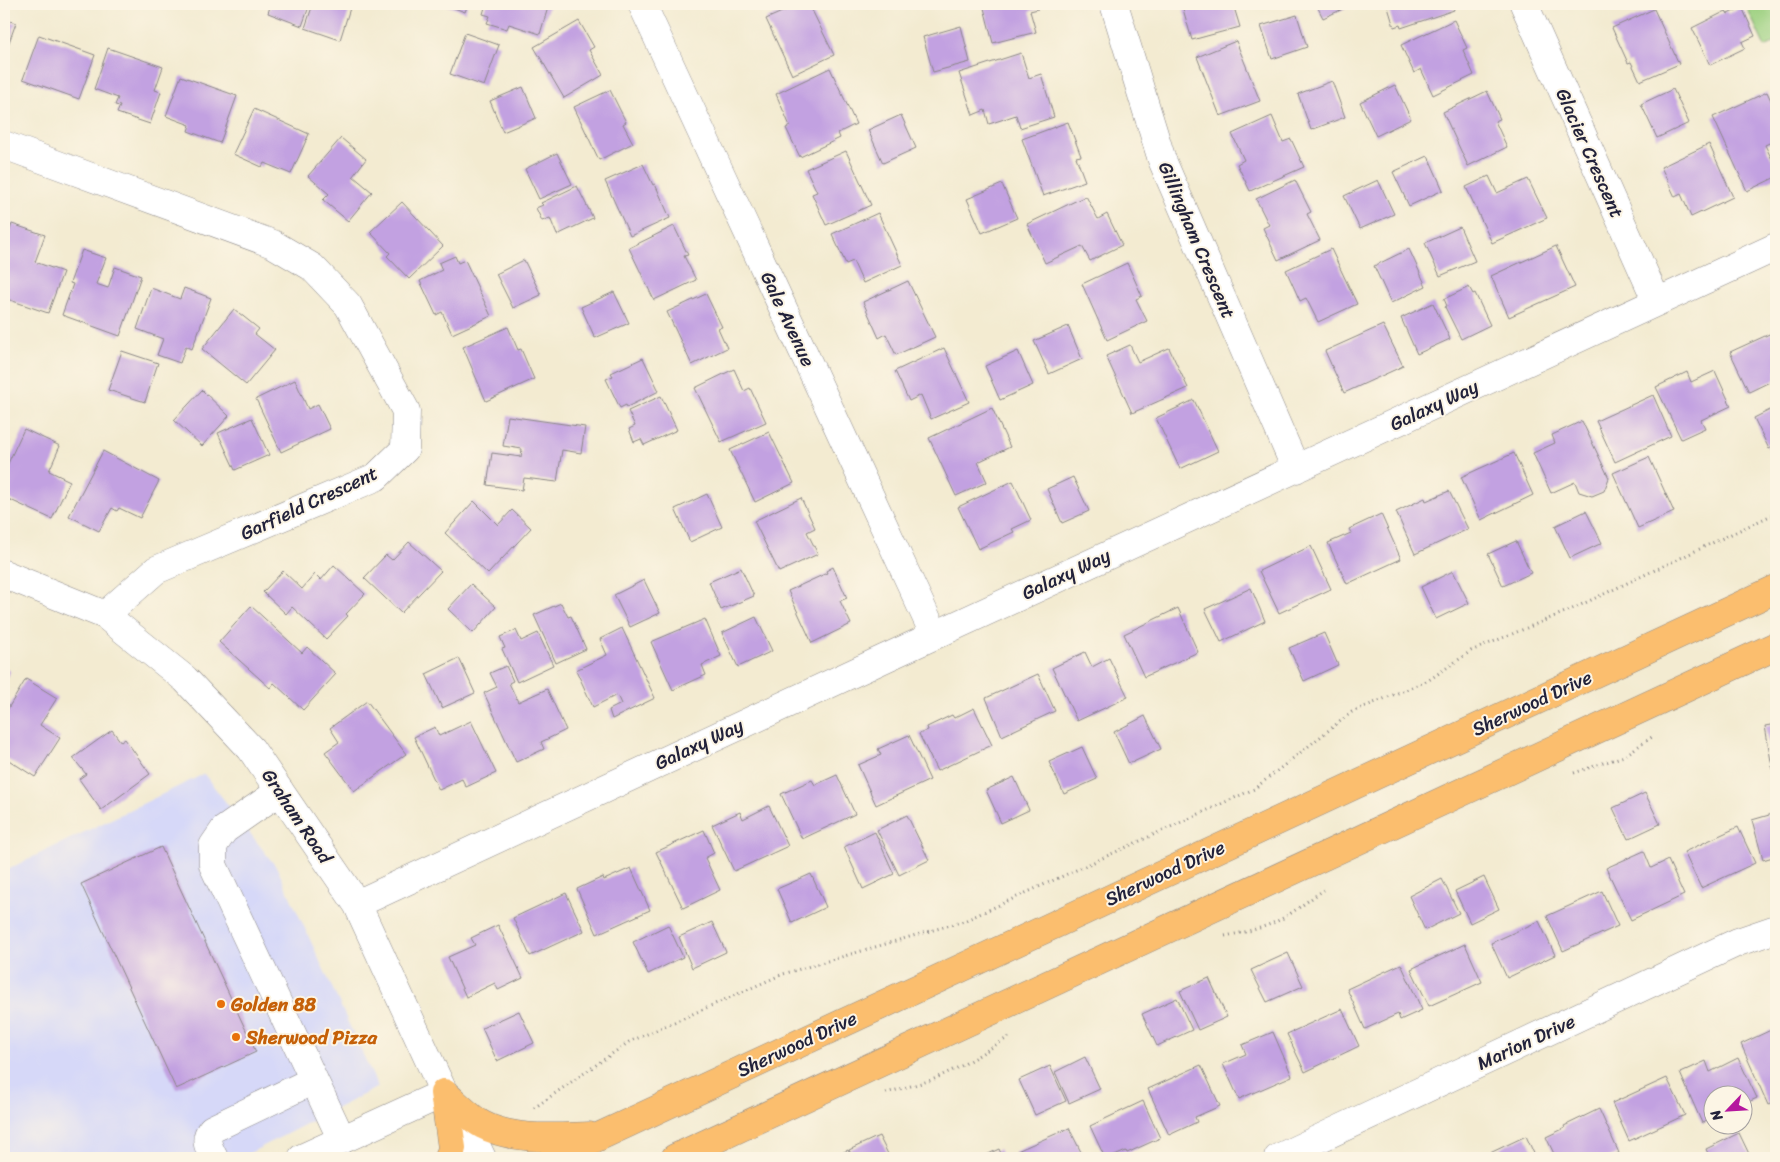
<svg xmlns="http://www.w3.org/2000/svg" width="1780" height="1162" font-family="Sriracha,sans-serif">
<rect width="100%" height="100%" fill="#fcf5e5"/>
<filter id="ink" filterUnits="userSpaceOnUse"><feTurbulence type="fractalNoise" baseFrequency=".02" numOctaves="2"/><feDisplacementMap in="SourceGraphic" scale="10" xChannelSelector="R" yChannelSelector="G"/><feConvolveMatrix kernelMatrix="1 2 1 2 8 2 1 2 1" color-interpolation-filters="sRGB"/></filter>
<filter id="wash" filterUnits="userSpaceOnUse"><feTurbulence type="fractalNoise" baseFrequency=".0096" numOctaves="4" result="noise"/><feDisplacementMap in="SourceGraphic" scale="20" xChannelSelector="R" yChannelSelector="G"/><feGaussianBlur stdDeviation="1.12" result="paint"/><feColorMatrix in="noise" values="0 0 0 0 0 0 0 0 0 0 0 0 0 0 0 0 0 1.4 0 .05"/><feComposite in="paint" operator="in"/></filter>
<g filter="url(#wash)">
<rect width="100%" height="100%" fill="#f3ebd1"/>
<path fill="#d6d8f8" d="M204,774L277,868L378,1087L240,1158H4V871Z"/>
<path fill="#9ed182" stroke="#607a5e" d="M1745,4H1776V42L1765,47Z"/>
<g id="blocks">
<path fill="#c2a1e1" d="M271,4H310L302,26L268,13Z
M313,4H338L350,8L340,40L305,28Z
M443,4H468L465,12Z
M486,4H549L540,34L509,24L507,29L487,23L490,16L483,14Z
M800,4H809L834,55L792,75L766,19Z
M983,4H1036L1038,9L1030,11L1036,32L993,43Z
M1188,4H1233L1240,27L1192,40L1183,9L1189,7Z
M1316,4H1354L1323,18Z
M1387,4H1452L1454,10L1401,28L1400,25L1394,27Z
M1616,4H1633L1619,10Z
M1742,7L1755,36L1742,42L1745,48L1710,65L1692,28L1726,11L1728,14Z
M1654,9L1679,64L1640,81L1631,62L1628,63L1612,28Z
M1297,15L1307,47L1272,59L1261,26Z
M4,19L16,23L4,56Z
M1454,20L1467,48L1463,50L1474,75L1433,95L1421,69L1414,73L1401,45Z
M579,21L594,47L589,50L603,75L564,98L534,47Z
M961,26L970,62L933,72L923,37Z
M465,33L499,45L484,86L450,74Z
M39,35L95,55L79,99L23,79Z
M1236,41L1260,101L1220,116L1197,57Z
M108,48L163,67L155,90L161,92L150,124L117,113L120,106L115,105L118,98L94,89Z
M1021,53L1029,78L1041,74L1054,117L1020,128L1016,115L989,124L985,110L973,115L959,73Z
M830,68L856,124L838,133L840,138L800,157L786,128L790,126L776,94Z
M181,76L237,96L220,143L188,131L190,125L166,116Z
M1332,81L1345,117L1311,130L1298,94Z
M1395,85L1411,119L1376,136L1360,102Z
M523,87L536,118L503,132L490,101Z
M1673,89L1689,123L1657,138L1641,104Z
M610,90L626,122L623,124L633,143L599,160L574,107Z
M1487,91L1500,119L1495,121L1507,147L1468,166L1443,112Z
M1767,92L1776,111V140L1765,145L1776,168V177L1747,191L1713,117Z
M254,109L309,134L291,174L264,163L262,167L233,154Z
M901,115L916,148L883,163L868,130Z
M1272,116L1283,142L1291,139L1304,167L1250,191L1237,164L1244,160L1232,134Z
M1068,122L1081,156L1076,157L1085,181L1043,196L1022,139Z
M341,138L366,159L353,176L372,192L348,221L323,200L329,194L308,176Z
M1709,144L1733,197L1691,217L1681,194L1675,197L1661,167Z
M846,151L871,205L826,225L812,194L817,192L806,169Z
M557,153L572,184L539,199L525,169Z
M1428,156L1443,190L1409,206L1393,172Z
M643,164L653,185L655,184L670,218L630,236L605,181Z
M1489,176L1497,193L1528,179L1547,218L1492,243L1466,187Z
M1295,180L1311,212L1307,214L1320,240L1278,260L1263,228L1269,225L1256,199Z
M1378,180L1394,214L1360,229L1344,196Z
M1002,184L1017,218L982,233L967,199Z
M577,186L593,218L557,235L550,218L542,221L536,208L543,205L541,203Z
M1086,196L1098,219L1107,214L1122,245L1090,261L1082,246L1045,263L1027,224Z
M402,202L443,246L409,279L387,256L390,253L370,232Z
M878,213L902,265L863,283L853,261L846,264L832,234Z
M12,224L45,235L35,262L63,272L48,313L4,298V247Z
M674,226L688,255L684,256L696,280L654,300L629,248Z
M1460,227L1475,261L1440,276L1425,243Z
M1556,246L1575,287L1509,317L1491,276Z
M1331,249L1357,304L1318,322L1306,298L1300,301L1286,270Z
M1409,249L1426,286L1391,303L1374,266Z
M82,250L106,258L96,284L108,288L115,267L141,276L120,336L62,315L73,284L70,283Z
M455,256L458,263L465,260L491,316L452,334L442,312L436,315L420,281L442,270L439,263Z
M524,260L541,295L513,308L496,274Z
M1127,263L1142,296L1136,299L1147,321L1107,340L1082,284Z
M908,281L935,337L896,355L886,334L879,338L863,302Z
M1469,287L1473,294L1475,293L1490,325L1461,339L1445,307L1447,306L1444,299Z
M151,288L180,299L184,288L211,298L192,349L186,346L180,363L157,355L163,339L137,329Z
M614,292L629,323L595,338L581,307Z
M706,294L722,327L718,328L727,348L692,365L667,312Z
M1433,303L1450,339L1417,354L1401,318Z
M234,309L259,329L255,334L275,350L246,385L202,349Z
M1383,325L1403,366L1344,393L1325,351Z
M1068,326L1082,359L1049,374L1034,341Z
M508,327L518,350L521,349L534,379L486,401L463,347Z
M1776,331V379L1749,392L1730,352Z
M1130,345L1138,362L1169,348L1188,388L1132,413L1106,356Z
M944,348L969,402L931,419L921,395L909,401L895,371Z
M122,351L158,363L145,402L108,390Z
M1018,351L1033,385L1000,400L985,366Z
M643,358L659,391L627,407L626,405L620,408L606,379L613,376L611,373Z
M734,369L744,391L750,388L766,422L721,442L695,388Z
M1715,371L1731,406L1701,420L1705,428L1681,439L1656,387L1687,372L1691,382Z
M295,380L308,409L318,404L330,429L281,452L256,399Z
M202,390L229,416L202,446L174,420Z
M1653,395L1671,436L1615,462L1596,421Z
M661,396L677,430L644,445L641,439L634,442L629,429L635,426L628,411Z
M1194,400L1218,451L1180,469L1156,418Z
M1776,407V445L1769,449L1754,418Z
M992,408L1010,447L978,462L987,482L956,496L929,438Z
M508,416L585,427L581,453L562,450L557,482L524,478L522,490L487,485L492,453L521,457L522,449L503,446Z
M252,418L269,455L235,470L218,433Z
M1582,421L1609,478L1604,491L1592,496L1579,492L1575,482L1551,493L1533,453L1555,443L1552,435Z
M24,429L60,446L49,471L70,481L52,519L4,497V472Z
M769,432L794,483L755,502L730,450Z
M103,451L159,481L140,518L119,508L117,511L112,508L99,531L69,516Z
M1514,453L1533,495L1481,520L1461,477Z
M1649,457L1674,512L1638,528L1613,473Z
M1073,477L1089,511L1062,523L1047,489Z
M1013,481L1031,520L1012,529L1014,532L978,549L958,507Z
M1449,491L1468,529L1415,554L1396,512L1425,498L1426,501Z
M707,494L722,527L690,542L675,509Z
M801,498L815,528L807,532L818,554L779,572L754,521Z
M474,501L498,525L512,510L531,528L488,574L445,533Z
M1586,511L1602,543L1570,558L1555,526Z
M1381,514L1401,559L1347,584L1328,543L1351,533L1349,529Z
M1516,541L1531,573L1503,586L1488,554Z
M409,542L441,571L401,613L364,578L386,555L392,560Z
M1311,546L1331,589L1279,613L1259,571Z
M334,565L365,594L346,614L348,616L326,639L292,607L286,614L263,592L283,571L302,589L315,574L321,580Z
M833,567L847,598L840,601L851,624L812,643L788,591L827,573L826,571Z
M741,568L754,596L721,610L709,582Z
M1453,571L1469,603L1436,619L1421,587Z
M644,580L660,613L630,627L614,595Z
M471,584L496,607L473,633L448,609Z
M1251,588L1265,621L1221,642L1205,609Z
M561,603L568,617L571,616L586,649L556,663L534,615Z
M251,606L302,653L307,647L336,674L303,710L274,683L270,688L219,642Z
M1178,608L1198,652L1144,677L1124,634Z
M756,617L772,651L738,667L722,633Z
M705,619L721,656L702,665L706,675L673,690L651,642Z
M622,628L655,698L612,719L609,710L621,704L617,695L593,707L576,670L607,655L600,639Z
M516,630L521,641L538,633L553,665L517,682L502,649L505,648L500,637Z
M1324,633L1338,665L1304,681L1289,648Z
M1085,652L1092,667L1109,658L1128,697L1077,721L1052,668Z
M459,658L475,693L442,708L426,674Z
M506,666L513,681L509,683L518,702L547,689L566,730L541,742L544,749L516,762L484,693L497,687L490,673Z
M4,668L10,671L4,683Z
M1038,674L1055,711L1002,736L986,698Z
M26,679L57,698L40,725L60,738L35,777L4,757V715Z
M367,701L406,754L354,791L325,752L339,742L330,728Z
M974,708L992,745L937,771L919,734L928,730L927,727L952,715L954,718Z
M1145,716L1161,749L1129,764L1114,732Z
M471,721L496,773L466,787L462,779L439,790L414,737L435,727L439,736Z
M1776,724V773H1773L1765,726Z
M112,730L121,742L125,739L150,774L101,810L79,779L86,774L73,758Z
M909,735L930,780L876,805L858,765L881,755L878,749Z
M1082,747L1097,779L1064,794L1049,762Z
M837,775L855,814L802,839L781,794L812,780L815,785Z
M1014,777L1029,810L1001,823L986,790Z
M1645,793L1660,824L1628,839L1613,808Z
M769,806L788,846L734,871L712,825L740,812L743,819Z
M1776,813V856L1763,860L1752,820Z
M907,815L929,860L899,875L877,830Z
M1738,827L1755,863L1701,888L1684,852Z
M704,830L714,853L705,858L720,890L683,908L656,852Z
M875,832L894,874L863,889L844,847Z
M161,847L256,1052L176,1089L81,884Z
M1644,851L1651,868L1668,860L1684,895L1631,920L1606,868Z
M631,868L650,910L597,934L577,889L603,877L604,880Z
M811,874L826,907L792,923L777,889Z
M1484,877L1499,909L1470,923L1455,891Z
M1442,879L1459,913L1425,930L1409,896Z
M1602,891L1618,926L1563,951L1547,916Z
M566,893L584,931L530,956L513,918Z
M1539,921L1555,955L1507,978L1491,943Z
M712,922L726,952L692,968L679,937Z
M498,925L523,978L498,990L495,983L466,997L448,957L475,945L471,938Z
M668,925L683,957L648,974L633,942Z
M1465,944L1482,982L1429,1006L1411,969Z
M1288,953L1303,986L1267,1002L1251,970Z
M1401,964L1422,1010L1400,1020L1398,1014L1365,1029L1347,989Z
M1209,978L1227,1017L1198,1030L1180,991Z
M1177,998L1192,1030L1157,1046L1142,1014Z
M1342,1009L1359,1046L1305,1072L1287,1034Z
M519,1011L534,1043L497,1061L482,1028Z
M1771,1030L1773,1035L1776,1033V1101L1768,1105L1741,1044Z
M1273,1032L1292,1076L1239,1099L1223,1064L1246,1054L1242,1045Z
M1085,1057L1100,1089L1069,1103L1055,1072Z
M1738,1058L1757,1098L1742,1105V1094H1712V1119L1702,1123L1680,1073L1706,1061L1710,1072Z
M1201,1065L1220,1106L1195,1117L1197,1122L1169,1135L1148,1089Z
M1050,1066L1066,1101L1035,1115L1019,1080Z
M1667,1078L1685,1115L1629,1141L1612,1103Z
M1143,1101L1160,1138L1127,1153L1126,1151L1110,1158H1105L1090,1126Z
M1599,1109L1619,1153L1607,1158H1556L1546,1137L1565,1128L1564,1126Z
M1069,1128L1084,1158H1018L1015,1152Z
M1739,1133L1751,1158H1710L1706,1149Z
M879,1136L890,1158H853L849,1150Z
M1526,1136L1536,1158H1485L1491,1155L1490,1153Z
M999,1149L1003,1158H980Z
M848,1150L852,1158H831Z"/>
</g>
</g>
<g filter="url(#ink)">
<use href="#blocks" fill-opacity="0" stroke="#8a8686" stroke-width="1"/>
<g fill="none" stroke-linecap="round" stroke-linejoin="round">
<defs>
<path id="minor" d="M642,4L934,634
M1114,4L1162,160L1296,469
M1524,4L1657,302
M4,145L273,244L312,267L348,305L406,411L405,449L376,477L156,570L105,615
M4,574L105,615L185,679L251,749L357,904L444,1093L472,1137L482,1158
M280,791L224,830L213,846V865L342,1140
M357,904C829,683 1303,465 1776,247
M214,1158C209,1148 203,1139 212,1129L314,1080
M302,1158L444,1093
M1278,1158L1738,942L1776,929"/>
<path id="major" d="M444,1093C455,1102 471,1119 483,1125C514,1141 556,1137 589,1136
M444,1093L452,1148L449,1158
M553,1158L1776,589
M675,1158L1776,646"/>
</defs>
<use href="#minor" stroke="#8a8686" stroke-width="29"/>
<use href="#major" stroke="#8a8686" stroke-width="29"/>
<path stroke="#8a8686" stroke-width="3" stroke-dasharray="1 4" stroke-linecap="butt" d="M1574,773L1624,756L1652,737
M1225,936C1246,932 1266,928 1285,917C1298,909 1311,898 1324,890
M886,1093L932,1080L961,1066L1009,1037
M534,1108L629,1042L783,974L964,921L1254,789L1352,712L1429,680L1471,651L1570,610L1776,513"/>
<use href="#minor" stroke="#fff" stroke-width="28"/>
<use href="#major" stroke="#fbbe6e" stroke-width="28"/>
</g>
</g>
<g fill="#e8710a" stroke="#fcf5e5" stroke-width="2">
<circle cx="221" cy="1004" r="5"/>
<circle cx="236" cy="1037" r="5"/>
</g>
<g text-anchor="middle" dominant-baseline="central" stroke-width="4" stroke-linejoin="round" paint-order="stroke">
<g font-size="19" fill="#22223b" stroke="#fcf5e5">
<text transform="translate(1590 153) rotate(66)">Glacier Crescent</text>
<text transform="translate(1197 240) rotate(67)">Gillingham Crescent</text>
<text transform="translate(788 319) rotate(65)">Gale Avenue</text>
<text transform="translate(1434 405) rotate(-25)">Galaxy Way</text>
<text transform="translate(309 503) rotate(-25)">Garfield Crescent</text>
<text transform="translate(1066 574) rotate(-25)">Galaxy Way</text>
<text transform="translate(1532 703) rotate(-25)">Sherwood Drive</text>
<text transform="translate(699 744) rotate(-25)">Galaxy Way</text>
<text transform="translate(297 816) rotate(56)">Graham Road</text>
<text transform="translate(1165 873) rotate(-25)">Sherwood Drive</text>
<text transform="translate(1526 1042) rotate(-25)">Marion Drive</text>
<text transform="translate(797 1044) rotate(-25)">Sherwood Drive</text>
</g>
<g font-size="19" font-weight="bold" fill="#c56008" stroke="#fcf5e5" text-anchor="start">
<text x="231" y="1004">Golden 88</text>
<text x="246" y="1037">Sherwood Pizza</text>
</g>
</g>
<rect width="1780" height="1162" fill="none" stroke="#fcf5e5" stroke-width="20"/>
<g transform="translate(1728 1110) rotate(245)"><circle r="24" fill="#fcf5e5" stroke="#a5a1a1"/>
<path d="M0-4L9 19L0 12L-9 19Z" fill="#b5179e"/>
<text y="-8" font-size="14" font-weight="bold" text-anchor="middle" fill="#22223b">N</text>
</g>
</svg>
